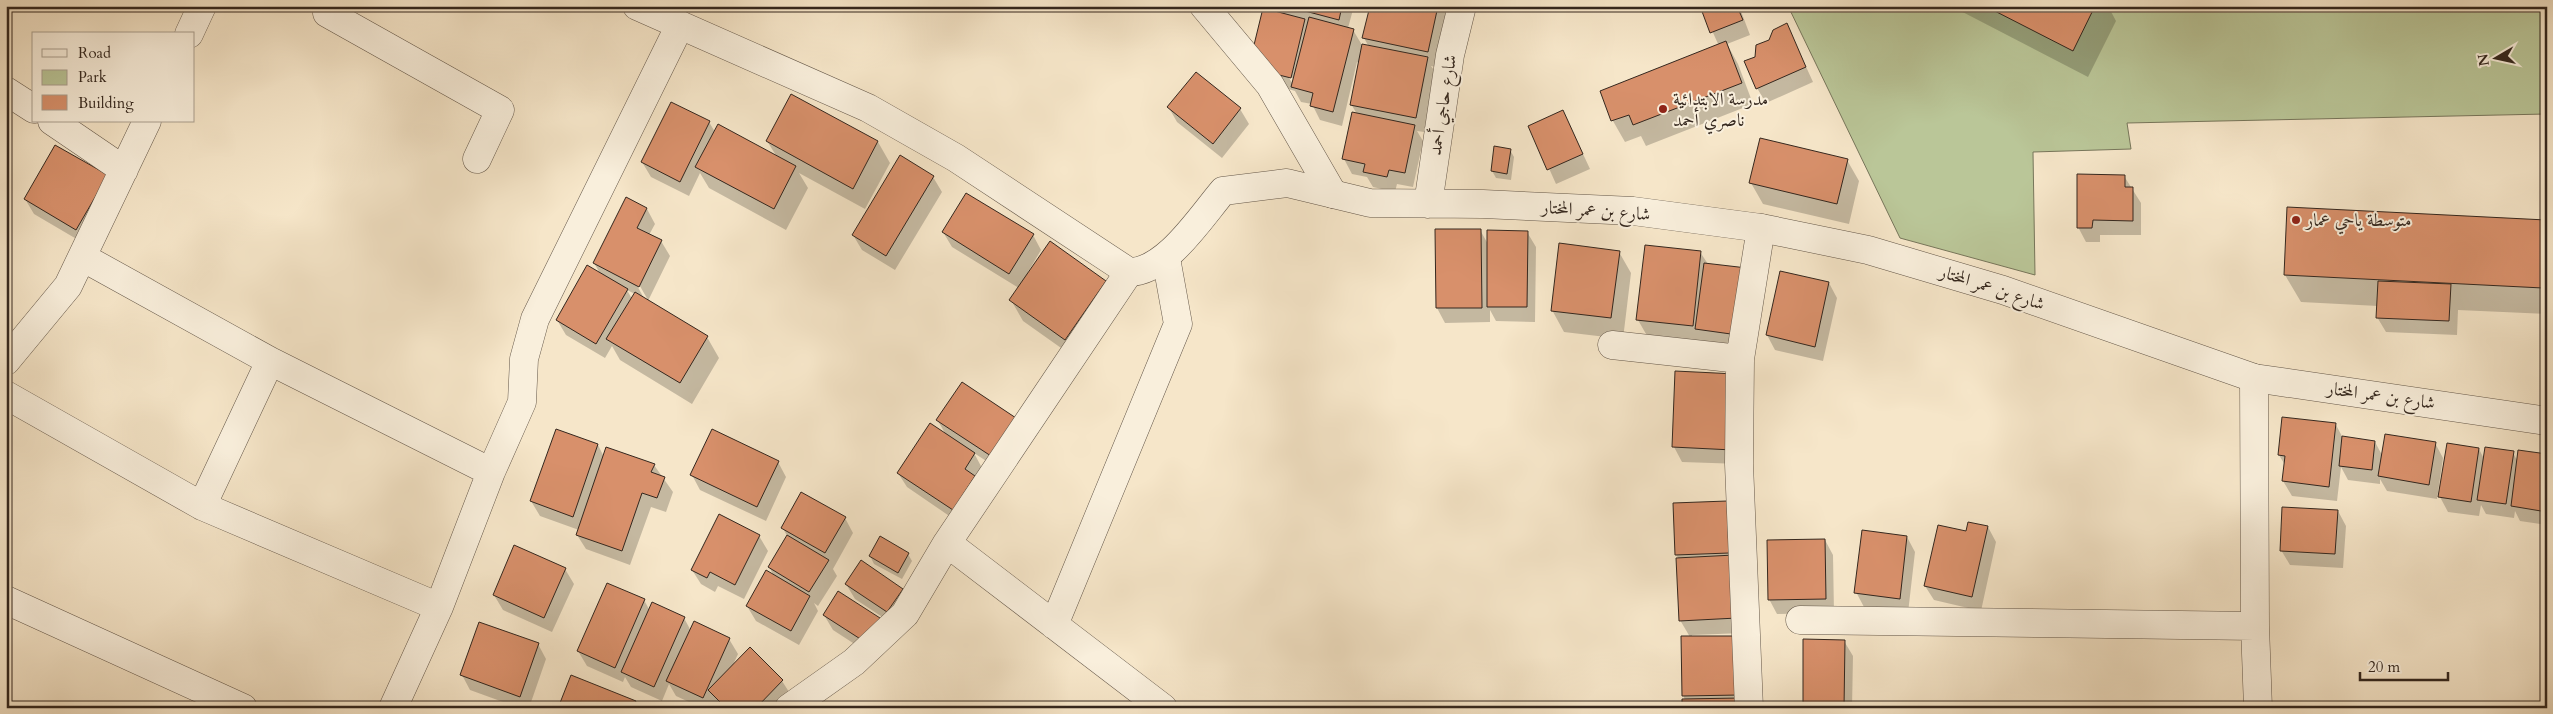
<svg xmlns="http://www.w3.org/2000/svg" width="2553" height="714" font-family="Cardo,Amiri,serif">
<rect width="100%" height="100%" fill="#f6e6c9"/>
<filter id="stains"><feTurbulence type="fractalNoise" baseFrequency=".004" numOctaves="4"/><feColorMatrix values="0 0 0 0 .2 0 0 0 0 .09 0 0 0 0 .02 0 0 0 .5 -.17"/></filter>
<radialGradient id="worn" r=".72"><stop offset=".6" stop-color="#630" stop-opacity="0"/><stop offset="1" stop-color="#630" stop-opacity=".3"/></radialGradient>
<path fill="#bac698" stroke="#77765b" d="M1788,6H2547V114L2127,123L2131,149L2033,152L2035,275L1900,238Z"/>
<path fill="#0003" fill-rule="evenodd" d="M1267,6H1354L1348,28L1353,30L1362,45L1369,47L1364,38L1371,6H1445L1444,10L1447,16L1436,67L1431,66L1436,73L1424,132L1417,131L1423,141L1413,187L1397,184L1395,192L1373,187L1367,177L1352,174L1344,159L1357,114L1351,104L1359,63L1357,62L1342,126L1320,120L1312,104L1301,102L1295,91L1285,88L1264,60L1270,11ZM1289,72L1294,81V86L1286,73Z
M1701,6H1739L1750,35L1727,44L1738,64L1753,104L1646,146L1641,136L1625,142L1613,121L1601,91L1719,46Z
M1951,6H2108L2116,21L2088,77Z
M1787,25L1813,82L1766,103L1757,88V58Z
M1196,74L1240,109L1249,124L1222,158L1177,122L1169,108Z
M1563,111L1590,169L1556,184L1530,126Z
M709,122L715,132L777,157L767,141L878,142L890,163L865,209L799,173L808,188L786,230L709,188L700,173L689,196L651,177L642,162Z
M1510,150L1514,157L1511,180L1496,178L1492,171Z
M1847,160L1859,181L1849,224L1763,204L1751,183Z
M107,176L85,244L34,214L25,199Z
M2124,176L2141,203V235H2100V242H2086L2078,227Z
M933,177L942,192L895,270L862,250L853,235Z
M2289,208L2546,221L2547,314L2458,310L2457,335L2386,332L2377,317L2378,306L2301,302L2285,275Z
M647,209L655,224L649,235L661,241L670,256L648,301L707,337L719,358L692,404L620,360L612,346L605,358L566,335L557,320L601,275L594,263ZM637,281L648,300H645L635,282ZM627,290L635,294L632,299Z
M1480,230L1488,244L1527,232L1536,247L1535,322L1496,321L1490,310V322L1445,323L1437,308Z
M943,232L1033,235L1041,250L1028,272L1029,273L1051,243L1105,282L1118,304L1078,360L1023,321L1011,300L1019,288L952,247Z
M1619,252L1631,273L1623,339L1564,332L1552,310Z
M1700,252L1708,264L1746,349L1650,341L1638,320Z
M1829,283L1837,298L1823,361L1775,350L1767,335Z
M1676,373L1741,464L1682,462L1674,447Z
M962,383L1000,470L974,453L982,468L961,524L907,487L898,473L946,435L938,421Z
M2336,425L2343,438L2375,442L2382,455L2435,443L2443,458L2437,499L2387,491L2380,479V484L2348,480L2341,467L2337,501L2292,496L2283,481L2285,465L2279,455Z
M556,431L598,445L604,457L654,465L673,492L666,512L651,507L630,565L586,549L577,535L579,530L540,516L531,501Z
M2479,449L2484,459L2513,453L2518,462L2547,456V525L2520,521L2515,511L2514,518L2486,514L2481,505L2479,516L2448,512L2440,497Z
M778,462L786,477L766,521L700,490L692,475Z
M1727,502L1744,633L1692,635V637L1746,708L1685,700L1683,695L1690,637L1680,620L1679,559L1676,555Z
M2338,511L2346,526L2343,568L2290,565L2281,550Z
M845,518L853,533L833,569L837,576L818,606L814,603L818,611L799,645L756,621L747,606L774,576L769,567L787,536L783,528Z
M1988,527L1996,542L1981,611L1934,600L1925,586Z
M759,536L768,551L744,599L718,586L715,592L701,584L692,570Z
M1907,537L1915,552L1908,613L1864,607L1856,592Z
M1825,540L1833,555L1834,613L1777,614L1769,599Z
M908,554L912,561L902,579L874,564L870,556Z
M565,569L574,584L552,632L503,610L494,595Z
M846,584L902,590L911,604L896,626L855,599Z
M839,593L879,619L888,634L873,656L833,630L824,615Z
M644,600L650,611L684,618L691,631L695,623L729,639L738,654L732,667L782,681L791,695L778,708H721L716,702L714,708H702L676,696L669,684L662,701L631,687L625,677L623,682L587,666L578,651Z
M1844,641L1853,656L1852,708H1804Z
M538,644L546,659L529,708H520L470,690L462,675Z
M635,702L638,708H559Z"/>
<path fill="#d8906b" stroke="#34271e" d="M1286,6H1342L1339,20Z
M1370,6H1438L1428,52L1362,38Z
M1700,6H1737L1743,20L1710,33Z
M1985,6H2095L2073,51Z
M1263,8L1305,19L1291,78L1275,74L1254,45Z
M1309,17L1354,29L1333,112L1310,106L1313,93L1291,87Z
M1787,23L1806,67L1756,89L1744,61L1755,57L1756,45L1769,40L1773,30Z
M1726,41L1742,83L1633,125L1629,115L1611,121L1600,91Z
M1362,44L1428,57L1416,118L1350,105Z
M1196,72L1241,108L1213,144L1167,107Z
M791,94L878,141L853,189L766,141Z
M671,102L710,121L680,182L641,162Z
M1563,110L1583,154L1547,170L1528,126Z
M1352,112L1415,125L1405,173L1389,170L1387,177L1363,172L1365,164L1342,159Z
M718,124L796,166L774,209L695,167Z
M1760,138L1848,159L1837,204L1749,183Z
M55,145L108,175L76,230L24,199Z
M1494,146L1511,149L1507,174L1491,171Z
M900,155L934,176L886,256L852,235Z
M2077,174L2125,175V187H2133V221L2093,220L2092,228H2077Z
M966,193L1034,234L1009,274L942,232Z
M626,197L647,208L637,228L662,240L639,287L593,263Z
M2287,207L2546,220L2543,288L2284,275Z
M1435,229H1481L1482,308H1436Z
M1487,230L1528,231L1527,307H1487Z
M1050,241L1106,281L1065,340L1009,300Z
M1559,243L1620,251L1611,318L1551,311Z
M1645,245L1701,251L1693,326L1636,320Z
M1704,263L1747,268L1738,335L1695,329Z
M587,265L628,289L596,344L556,320Z
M1780,271L1829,282L1815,347L1766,335Z
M2378,281L2451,284L2449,321L2376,318Z
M635,292L708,336L680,383L606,339Z
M1675,371L1736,374L1733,450L1672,447Z
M962,382L1016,418L991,456L936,420Z
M2282,417L2336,423L2329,487L2282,481L2285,456L2278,455Z
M930,423L975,453L965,469L975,476L953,510L897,473Z
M556,429L598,444L573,517L530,501Z
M712,429L779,461L757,507L690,475Z
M2385,434L2436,442L2429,485L2378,476Z
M2342,436L2375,441L2372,470L2339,466Z
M2447,443L2479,448L2471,502L2438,497Z
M606,447L655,464L651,472L665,477L657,498L642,493L622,551L576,535Z
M2485,447L2514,451L2506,504L2477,500Z
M2518,450L2547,454V512L2511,506Z
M801,492L846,517L825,553L781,528Z
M1727,501L1729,553L1675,555L1673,503Z
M2282,507L2338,510L2335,554L2280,551Z
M719,514L760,535L735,585L710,572L707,578L691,570Z
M1968,522L1988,526L1972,597L1924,586L1938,525L1966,531Z
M1862,530L1907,536L1900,599L1854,593Z
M787,535L829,560L809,592L768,567Z
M880,536L909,553L898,573L869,556Z
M1825,539L1826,599L1768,600L1767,540Z
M514,545L566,568L544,618L493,595Z
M1734,555L1737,618L1679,621L1676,558Z
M861,560L903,589L887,612L845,584Z
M766,570L810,596L791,631L746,606Z
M607,583L645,599L615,668L577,651Z
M838,591L880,618L865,642L823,615Z
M652,602L685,617L654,687L621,672Z
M694,621L730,638L703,698L666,681Z
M479,622L539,643L520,697L460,675Z
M1681,636H1738L1739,695L1682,696Z
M1803,639L1845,640L1844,708H1803Z
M750,647L783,680L756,708H726L708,690Z
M571,675L636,701L633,708H558Z
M1740,698V708H1682V699Z"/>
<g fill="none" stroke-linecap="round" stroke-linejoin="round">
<defs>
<path id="minor" d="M330,6L327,13L500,110L477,159
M1204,6L1270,85L1333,194
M189,34L202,6
M6,91L34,109
M52,121L124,170
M82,257L270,361L491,472
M1612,345L1740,359
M6,361L68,286L147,121
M2254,378L2255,626L2258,708
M6,395L202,506L439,607
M202,506L270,361
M947,543L1163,708
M6,600L243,708
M1800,620L2255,626
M1054,625L1178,324L1166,258
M393,708L439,607L491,472L522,402L524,359L535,319L680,25
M789,708L854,662L905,614L947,543L1129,272
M1749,708L1739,464L1740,359L1761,228"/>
<path id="tertiary" d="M637,6L868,108L956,158L1129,272C1166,272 1200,218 1223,191L1287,183L1370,203L1483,204L1633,211L1761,228L1868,250L2003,290L2254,378L2547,421
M1428,204L1450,55L1462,6"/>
</defs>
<use href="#minor" stroke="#645749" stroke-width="29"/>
<use href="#tertiary" stroke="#645749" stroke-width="29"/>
<use href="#minor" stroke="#f9efdc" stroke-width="28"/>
<use href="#tertiary" stroke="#f9efdc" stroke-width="28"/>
</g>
<g fill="#8f2418" stroke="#f9efdc" stroke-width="2">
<circle cx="1663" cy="109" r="5"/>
<circle cx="2296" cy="220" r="5"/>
</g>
<g text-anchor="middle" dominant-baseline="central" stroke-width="4" stroke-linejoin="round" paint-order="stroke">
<g font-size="18" fill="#34271e" stroke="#f9efdc" text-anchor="start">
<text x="1673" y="99">مدرسة الابتدائية<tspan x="1673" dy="21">ناصري أحمد</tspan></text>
<text x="2306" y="220">متوسطة ياحي عمار</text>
</g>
<g font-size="18" fill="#34271e" stroke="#f9efdc">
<text transform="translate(1443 105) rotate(-81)">شارع حاجي أحمد</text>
<text transform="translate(1596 211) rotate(4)">شارع بن عمر المختار</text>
<text transform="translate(1992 288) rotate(18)">شارع بن عمر المختار</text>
<text transform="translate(2381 396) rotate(8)">شارع بن عمر المختار</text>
</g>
</g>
<rect width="2553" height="714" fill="none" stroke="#f6e6c9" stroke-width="25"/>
<rect x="8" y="8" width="2538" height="699" fill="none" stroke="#34271e" stroke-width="2.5"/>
<rect x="12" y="12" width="2528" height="689" fill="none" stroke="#34271e"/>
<rect x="32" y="32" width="162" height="90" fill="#f9efdc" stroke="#aa9f90"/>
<rect x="42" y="49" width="25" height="8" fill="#f9efdc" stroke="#aa9f90"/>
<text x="78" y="58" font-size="15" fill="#34271e">Road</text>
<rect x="42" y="70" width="25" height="15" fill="#bac698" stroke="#aa9f90"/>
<text x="78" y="82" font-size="15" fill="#34271e">Park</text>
<rect x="42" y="95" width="25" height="15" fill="#d8906b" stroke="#aa9f90"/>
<text x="78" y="108" font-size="15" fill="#34271e">Building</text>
<g transform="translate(2496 58) rotate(261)" stroke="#f9efdc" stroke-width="4" paint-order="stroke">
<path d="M0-4L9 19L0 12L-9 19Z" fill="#34271e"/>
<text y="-8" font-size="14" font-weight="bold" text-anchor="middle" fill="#34271e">N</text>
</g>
<path d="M2360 672v8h88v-8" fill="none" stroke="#34271e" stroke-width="2.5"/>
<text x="2368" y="672" font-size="15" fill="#34271e" stroke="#f9efdc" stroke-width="4" paint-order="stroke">20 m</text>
<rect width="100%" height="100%" filter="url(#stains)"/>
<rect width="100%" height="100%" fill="url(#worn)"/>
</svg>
